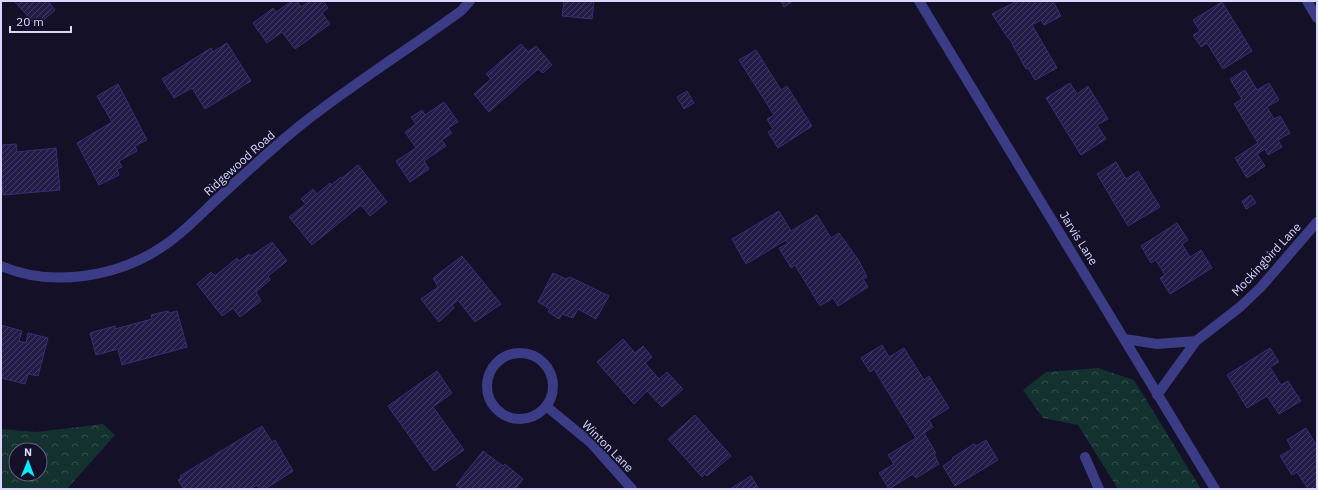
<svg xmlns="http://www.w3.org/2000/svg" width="1318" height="490" font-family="'IBM Plex Sans',sans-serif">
<defs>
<pattern id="forest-crowns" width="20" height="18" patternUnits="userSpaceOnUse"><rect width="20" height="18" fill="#13312f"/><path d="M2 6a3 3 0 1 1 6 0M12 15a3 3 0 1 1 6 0" fill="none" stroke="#354e4e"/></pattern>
<pattern id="building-hatch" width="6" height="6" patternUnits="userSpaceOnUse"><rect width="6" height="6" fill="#231c48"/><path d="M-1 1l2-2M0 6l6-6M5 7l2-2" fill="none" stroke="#423c63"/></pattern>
</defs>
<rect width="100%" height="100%" fill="#131027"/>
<path fill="url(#forest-crowns)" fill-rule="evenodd" d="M1098,368L1134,380L1201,489H1118L1078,425L1043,418L1023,390L1046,372Z
M103,424L115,435L67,489H1V429L36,432ZM16,450H40V474H16Z"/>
<path fill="url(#building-hatch)" stroke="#3a2e74" d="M14,1H48L55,10L37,26Z
M292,1H297L301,7L310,1H323L328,8L322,13L330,24L295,49L282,32L267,43L253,23L273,8L276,12Z
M564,1H594L592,19L562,16Z
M781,1H793L784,7Z
M1017,1H1053L1061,16L1044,25L1041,20L1032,25L1057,68L1035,80L1028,68L1026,69L1009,38H1008L992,14Z
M1222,2L1252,51L1223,69L1207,43L1201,47L1193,35L1200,31L1193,20Z
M227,43L251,81L205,109L192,88L174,98L162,79L211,48L213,52Z
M521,44L528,52L536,46L552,65L543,73L538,69L489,112L474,94L491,79L486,74Z
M756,50L781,90L787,86L812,126L778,148L768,132L773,129L767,119L774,115L739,60Z
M1245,70L1257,90L1269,83L1279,100L1267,107L1274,119L1280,116L1290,133L1278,140L1282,147L1268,155L1265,149L1257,154L1265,166L1247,178L1235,158L1258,143L1234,104L1242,99L1230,79Z
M1070,83L1077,94L1088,86L1108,119L1097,125L1106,139L1081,155L1046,98Z
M118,84L147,140L135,146L137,151L119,161L122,167L117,169L119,175L99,185L77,143L112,122L97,96Z
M687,91L694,103L684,109L677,97Z
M444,102L458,122L448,128L452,133L442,140L446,146L424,161L429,169L410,182L396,161L416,148L405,132L416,124L411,117L413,116L422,110L425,115Z
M16,144L17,152L56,148L60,190L3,195L1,180V145Z
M1116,162L1126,179L1138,171L1160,207L1128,226L1097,174Z
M358,165L387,202L370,216L361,205L312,245L289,217L306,204L301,199L313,189L317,194L330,183L331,185L341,177L342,178Z
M1251,195L1256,203L1246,209L1242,201Z
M779,211L791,231L817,215L831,238L839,233L859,261L867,277L863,279L868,287L838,306L833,298L820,306L795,265L791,268L779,248L788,244L786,240L746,264L732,239Z
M1177,223L1188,240L1182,244L1190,257L1201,250L1212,268L1170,294L1160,278L1165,275L1156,260L1151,263L1141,246Z
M272,242L287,261L268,276L270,280L256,292L261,301L240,317L233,308L222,316L197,284L211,272L215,276L237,258L239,261L249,254L251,256Z
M462,256L501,304L475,322L458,300L452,305L454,308L439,322L421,299L438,287L433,278Z
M553,273L566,279L570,277L609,296L596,319L578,309L573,318L562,314L559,319L548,312L550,309L538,302Z
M168,311L169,313L177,311L187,347L122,365L118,349L96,355L90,333L115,326V329L152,319L151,315Z
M1,325L22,331L19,341L26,343L28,333L48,338L38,376L28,374L25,384L1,378Z
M623,339L635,353L643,346L652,357L645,363L659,379L667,372L683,389L662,407L647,391L634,404L597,362Z
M882,345L889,357L904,348L924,380L929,376L949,408L929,420L933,427L924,433L936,453L934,454L939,464L916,478L913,474L889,489L879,473L894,464L888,455L916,438L874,369L870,372L861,358Z
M1270,348L1279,362L1270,367L1281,385L1288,381L1301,401L1279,414L1267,396L1247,408L1227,375Z
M437,371L452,393L433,407L464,450L434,471L388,406Z
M695,415L731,456L707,476L705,474L702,477L668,439Z
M262,426L272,442L275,440L293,471L265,489H260L257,485L250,489H184L178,480L181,478L180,476Z
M1306,428L1317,446V489H1308L1297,472L1292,475L1280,456L1292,449L1287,440Z
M986,440L998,460L955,486L943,466L953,459L952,458L974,444L976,446Z
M483,451L503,466L505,464L523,479L515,489H462L456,485Z
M751,476L759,489H730Z"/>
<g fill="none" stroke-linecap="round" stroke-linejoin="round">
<path stroke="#3c3b86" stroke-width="10" d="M919,1L1215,489
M1307,1L1317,18
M1,266C53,288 119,277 165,245C184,232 200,215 217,199C246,173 275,145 306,121C356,82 410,48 461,11L470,1
M1125,339L1157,344L1196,341
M487 386a33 33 0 1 1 66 0a33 33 0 1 1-66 0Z
M1157,395L1196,341L1240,307L1261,287L1317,222
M546,406L591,443L632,489
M1085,457L1099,489"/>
</g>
<g text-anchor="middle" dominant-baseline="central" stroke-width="4" stroke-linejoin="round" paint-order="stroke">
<g font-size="12" fill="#dad6ff" stroke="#131027">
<text transform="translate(239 163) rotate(-42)">Ridgewood Road</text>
<text transform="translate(1079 238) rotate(58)">Jarvis Lane</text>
<text transform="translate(1266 259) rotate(-47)">Mockingbird Lane</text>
<text transform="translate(608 446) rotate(45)">Winton Lane</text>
</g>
</g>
<rect width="1318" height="490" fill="none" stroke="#dad6ff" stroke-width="4"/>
<g transform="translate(28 462) rotate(1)"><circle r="19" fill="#131027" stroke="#635f7d"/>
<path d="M0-3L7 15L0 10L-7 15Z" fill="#04ecfd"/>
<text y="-6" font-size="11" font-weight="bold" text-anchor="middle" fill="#dad6ff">N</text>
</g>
<path d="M10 26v6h61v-6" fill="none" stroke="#dad6ff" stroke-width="2"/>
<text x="16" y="26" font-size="12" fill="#dad6ff" stroke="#131027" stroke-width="3" paint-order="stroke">20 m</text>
</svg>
